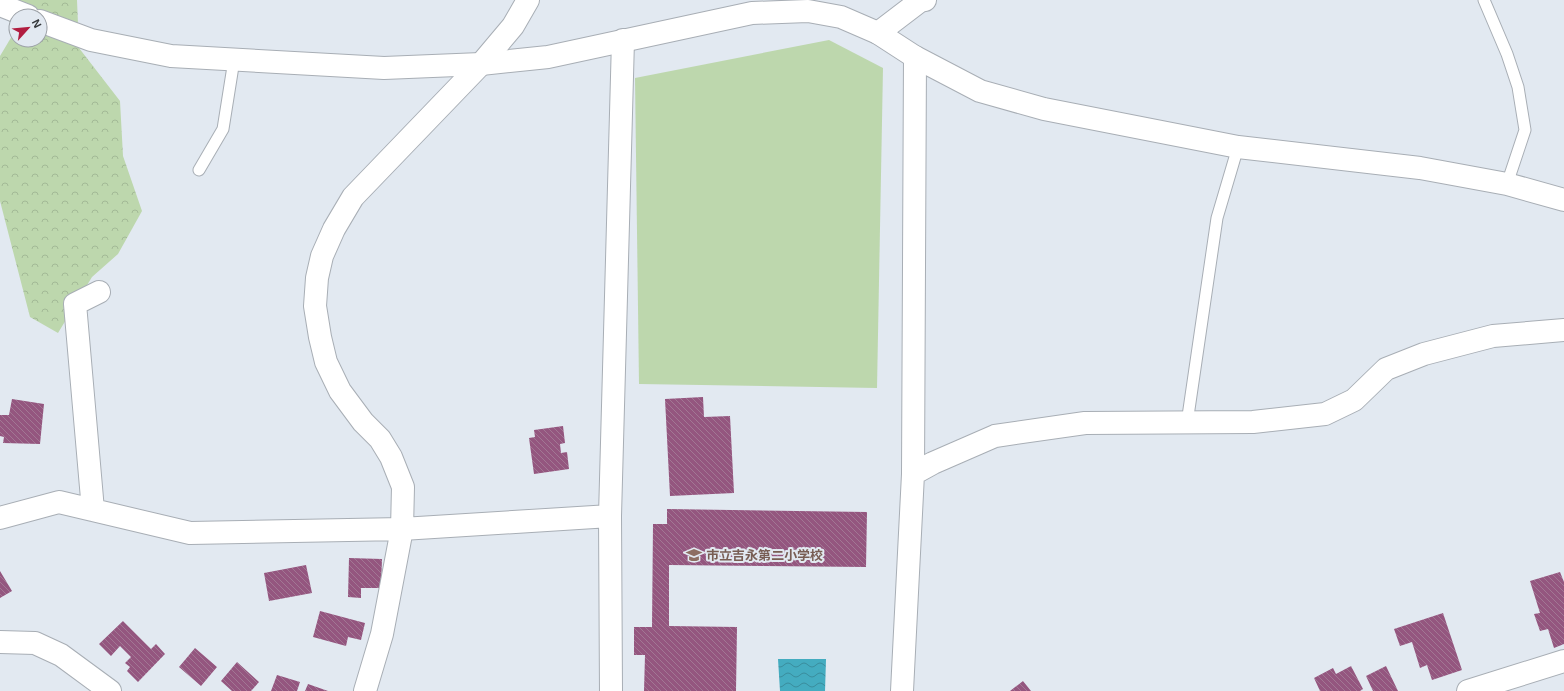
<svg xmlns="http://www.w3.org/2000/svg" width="1564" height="691" font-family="Helvetica,'Noto Sans JP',sans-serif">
<defs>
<pattern id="forest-crowns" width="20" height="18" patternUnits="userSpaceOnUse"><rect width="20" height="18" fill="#bdd7ad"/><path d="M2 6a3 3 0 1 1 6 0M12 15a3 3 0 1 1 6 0" fill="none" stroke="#a3b996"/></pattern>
<pattern id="water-waves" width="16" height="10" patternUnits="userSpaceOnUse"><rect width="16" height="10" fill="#44acc0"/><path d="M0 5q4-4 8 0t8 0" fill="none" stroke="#398d9d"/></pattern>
<pattern id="building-back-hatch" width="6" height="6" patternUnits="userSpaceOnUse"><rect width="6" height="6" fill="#94567f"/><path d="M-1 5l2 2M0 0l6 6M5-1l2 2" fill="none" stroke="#a27794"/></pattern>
</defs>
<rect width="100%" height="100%" fill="#e2e9f1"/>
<path fill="#bdd7ad" d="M829,40L883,68L877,388L639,384L635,78Z"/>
<path fill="url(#forest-crowns)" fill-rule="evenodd" d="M0,0H77L79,48L120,101L123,156L142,211L118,254L92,277L58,333L30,317L0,201V56L15,31L0,5ZM16,16H40V40H16Z"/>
<path fill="url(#water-waves)" d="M778,659H826L825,691H780Z"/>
<path fill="url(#building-back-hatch)" d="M703,397L704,417L730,416L734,493L670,496L665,399Z
M12,399L44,404L40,444L3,443L4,437L0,436V415H9Z
M563,426L565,443L560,444L561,453L567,452L569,469L534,474L529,438L535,437L534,430Z
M667,509L867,512L866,567L669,565V626L737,627L736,691H644L645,655H634V627H652L653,524H667Z
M349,558L382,559L381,588H361V598L348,597Z
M306,565L312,593L269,601L264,573Z
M0,571L12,591L0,598Z
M1560,572L1564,582V644L1554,648L1548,629L1540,631L1534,614L1540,613L1530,581Z
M320,611L365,623L361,640L348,637L346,646L313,637Z
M1443,613L1462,670L1432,680L1427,665L1420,668L1412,642L1400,646L1394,629Z
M123,621L151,649L156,644L165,654L138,682L127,671L130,667L125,663L131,657L120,646L111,656L99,644Z
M195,648L217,667L201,686L179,667Z
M237,662L259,682L251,691H232L221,681Z
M1351,666L1363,689L1360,691H1320L1314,678L1333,668L1336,674Z
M1386,666L1398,691H1373L1366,676Z
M277,675L300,682L297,691H271Z
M1023,681L1031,691H1010Z
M308,684L328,691H305Z"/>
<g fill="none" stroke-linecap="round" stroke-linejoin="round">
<defs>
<path id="service" d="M1484,0L1507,54L1518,87L1525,130L1507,184
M199,170L223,129L234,60
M1187,423L1217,218L1238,147"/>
<path id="minor" d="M878,33L920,1L925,0
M913,474L933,463L995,436L1085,423L1253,422L1325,414L1354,400L1386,369L1424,354L1493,336L1564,330
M93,510L75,304L99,292
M0,518L59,502L190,533L402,529L610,516
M0,642L35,643L61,655L110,691
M365,691L382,634L402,529L403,487L391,457L380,439L363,422L340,391L326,362L320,337L315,306L317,278L322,256L334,229L353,197L481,64L513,26L528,0
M611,691L610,516L623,40
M902,691L913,474L915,57
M1468,691L1564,661"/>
<path id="tertiary" d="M0,5L28,16
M40,21L91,40L171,56L384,68L481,64L548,57L752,13L808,11L841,17L878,33L915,57L980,91L1044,109L1238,147L1420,168L1507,184L1564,200"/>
</defs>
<use href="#service" stroke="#a8aeb5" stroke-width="13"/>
<use href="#minor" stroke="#a8aeb5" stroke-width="24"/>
<use href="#tertiary" stroke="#a8aeb5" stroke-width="24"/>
<use href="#service" stroke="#fff" stroke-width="11"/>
<use href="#minor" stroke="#fff" stroke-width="22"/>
<use href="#tertiary" stroke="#fff" stroke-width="22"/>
</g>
<defs>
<symbol id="school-bare" viewBox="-9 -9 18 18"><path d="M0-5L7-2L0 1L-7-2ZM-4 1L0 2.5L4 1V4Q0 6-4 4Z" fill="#8d6e63" stroke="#e2e9f1" stroke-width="2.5" paint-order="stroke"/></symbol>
</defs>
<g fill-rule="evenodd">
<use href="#school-bare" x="683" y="544" width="22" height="22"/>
</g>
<g text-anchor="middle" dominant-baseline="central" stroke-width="4" stroke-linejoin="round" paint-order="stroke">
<g font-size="13" font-weight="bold" fill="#785e54" stroke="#e2e9f1" text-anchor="start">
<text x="706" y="555">市立吉永第二小学校</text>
</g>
</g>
<g transform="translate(28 28) rotate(63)"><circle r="19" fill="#e2e9f1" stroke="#9ca1a7"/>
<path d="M0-3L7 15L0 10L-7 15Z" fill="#b11d40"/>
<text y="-6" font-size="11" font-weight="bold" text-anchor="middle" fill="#333639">N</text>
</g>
</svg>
